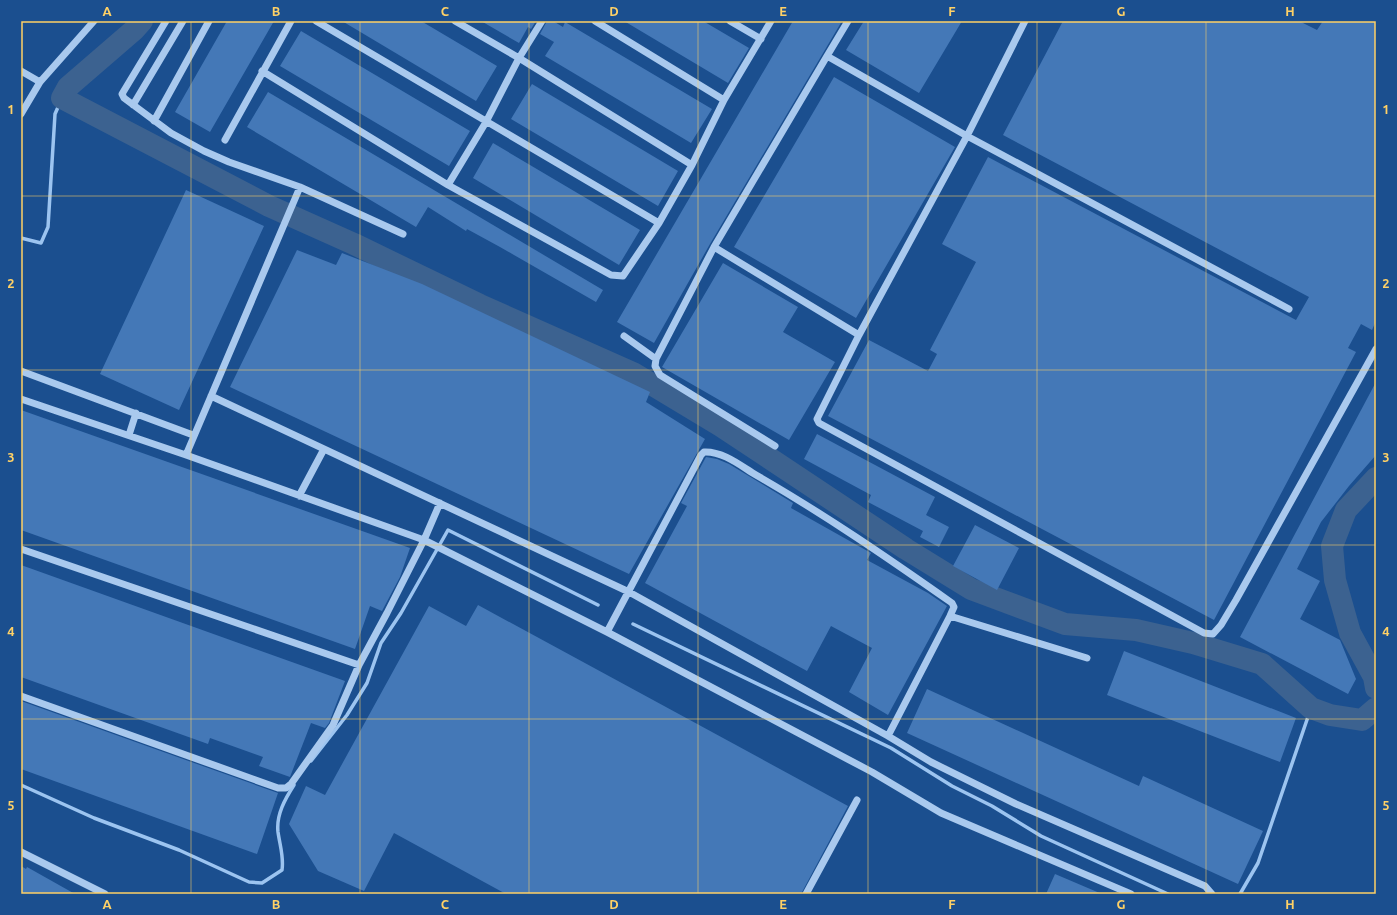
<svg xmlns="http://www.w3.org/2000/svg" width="1397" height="915" font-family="Ubuntu,sans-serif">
<rect width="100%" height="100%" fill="#1b4f8f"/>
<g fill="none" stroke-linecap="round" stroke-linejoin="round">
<path stroke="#9cc4f0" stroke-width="3.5" d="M21,238L41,243L48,227L55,114L62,98
M633,624L891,748L952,786L992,806L1041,836L1168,894
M311,761L347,715L367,683L381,643L401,613L448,530L598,605
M21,785L94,818L179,850L249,882L262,883L282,870C284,857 280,846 278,832C276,815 285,799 294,785
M1240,894L1258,863L1311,708"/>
<path stroke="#3c6290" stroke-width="22" d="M142,21L134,30L68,87L62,98L269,206L354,244L480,305L633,373L721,426L906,549L971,589L1065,624L1136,630L1193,643L1262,664L1311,708L1330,715L1362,720L1376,708
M1376,478L1346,510L1332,546L1335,580L1350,633L1374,677L1376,688"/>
</g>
<path fill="#4478b7" d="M227,21H274L210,132L175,112Z
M342,21H421L497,66L476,101Z
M481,21H536L531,29L528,27L519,43Z
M547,21H553L563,27L565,22L712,109L691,143L545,56L554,42L540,34Z
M624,21H703L749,48L728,83Z
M793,21H842L710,244L654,343L617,322Z
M864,21H962L919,93L846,50Z
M1063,21H1299L1317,30L1323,21H1376V321L1372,330L1361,324L1348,348L1356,352L1214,620L828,416L869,340L928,371L937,354L930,350L976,262L942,244L988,157L1296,320L1309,297L1003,135Z
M301,31L470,131L449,166L280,66Z
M834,77L955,147L856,318L734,247Z
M532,84L678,171L658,206L511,119Z
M268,92L603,290L596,302L500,247L467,229L466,231L428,207L416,227L247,127Z
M493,143L640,230L619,265L473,178Z
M186,190L264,226L179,410L100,374Z
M297,250L336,265L342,253L422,284L650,392L646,402L705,439L629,574L230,387Z
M723,263L798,307L783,332L835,362L789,440L662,367Z
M1376,382V455L1349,486L1321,522L1297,569L1320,581L1300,619L1340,640L1356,679L1348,694L1240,637Z
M21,410L410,548L400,577L382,611L370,606L355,649L21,530Z
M817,434L935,497L926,515L949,527L939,547L920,537L923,531L868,502L871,495L804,459Z
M706,457L717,459L729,464L793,503L791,508L871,553L867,560L928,593L947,606L888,715L849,692L872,648L831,626L807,671L645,583L687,506L681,503Z
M975,525L1019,548L997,590L953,566Z
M21,565L345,681L329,723L325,728L311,723L290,777L259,766L263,757L210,738L208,744L21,677Z
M478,605L848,806L801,894H506L394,833L364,891L318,871L289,824L306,786L325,795L429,606L466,626Z
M1124,651L1296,718L1280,762L1107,695Z
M927,689L1139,786L1143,776L1263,831L1238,884L907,733Z
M21,701L278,793L257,854L21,769Z
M21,866L26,869L27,867L75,894H21Z
M1055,874L1102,894H1046Z"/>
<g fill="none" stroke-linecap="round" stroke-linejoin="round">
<path stroke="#a9c9ee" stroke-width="7" d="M166,21L122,94L124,98L171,133L204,151L229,162L300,187L403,234
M316,21L659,223
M455,21L519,58L692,165
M595,21L724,100
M730,21L761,39
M827,56L848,21
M21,71L40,82
M262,71L448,185L611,275L623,276L659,223L692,165L724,100L771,21
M133,105L183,21
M21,114L40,82L94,21
M154,121L209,21
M225,140L291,21
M448,185L486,122L519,58L542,21
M714,247L859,335
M1289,309L967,136L859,335L817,419L819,423L1204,633L1213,634L1221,625L1236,600L1376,349
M624,336L656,359
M21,371L193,435
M211,396L629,592L888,736L931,762L1016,804L1205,886L1212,894
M21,399L186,455L424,540L607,632L872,772L941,813L1131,894
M129,435L136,413
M775,446L660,375L655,366L656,359L714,247L827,56L967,136L1025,21
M186,455L300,187
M299,496L324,449
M21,549L359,665
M950,616L1087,658
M607,632L701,455L704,452C723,451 741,466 756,475C824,514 888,558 952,603L954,607L950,616L888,736
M21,696L278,788H286L291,784L333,725L359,665L387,613L424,540L440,503
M21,852L105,894
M806,894L857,800"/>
</g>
<path fill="none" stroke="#ffd166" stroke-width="1" stroke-opacity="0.55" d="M191,21V894M360,21V894M529,21V894M698,21V894M868,21V894M1037,21V894M1206,21V894M21,196H1376M21,370H1376M21,545H1376M21,719H1376"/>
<rect width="1397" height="915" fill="none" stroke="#1b4f8f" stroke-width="44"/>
<rect x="22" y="22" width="1353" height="871" fill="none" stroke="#ffd166" stroke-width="1.5"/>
<g font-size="13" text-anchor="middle" font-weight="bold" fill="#ffd166">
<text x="107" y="16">A</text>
<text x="276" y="16">B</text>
<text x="445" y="16">C</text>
<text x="614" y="16">D</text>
<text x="783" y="16">E</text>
<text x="952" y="16">F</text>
<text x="1121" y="16">G</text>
<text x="1290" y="16">H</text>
<text x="11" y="114">1</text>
<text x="1386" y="114">1</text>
<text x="11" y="288">2</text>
<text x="1386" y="288">2</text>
<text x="11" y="462">3</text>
<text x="1386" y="462">3</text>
<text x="11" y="636">4</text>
<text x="1386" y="636">4</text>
<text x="11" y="810">5</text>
<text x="1386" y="810">5</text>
<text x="107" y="909">A</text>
<text x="276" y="909">B</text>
<text x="445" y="909">C</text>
<text x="614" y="909">D</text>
<text x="783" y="909">E</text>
<text x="952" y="909">F</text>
<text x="1121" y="909">G</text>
<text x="1290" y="909">H</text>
</g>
</svg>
